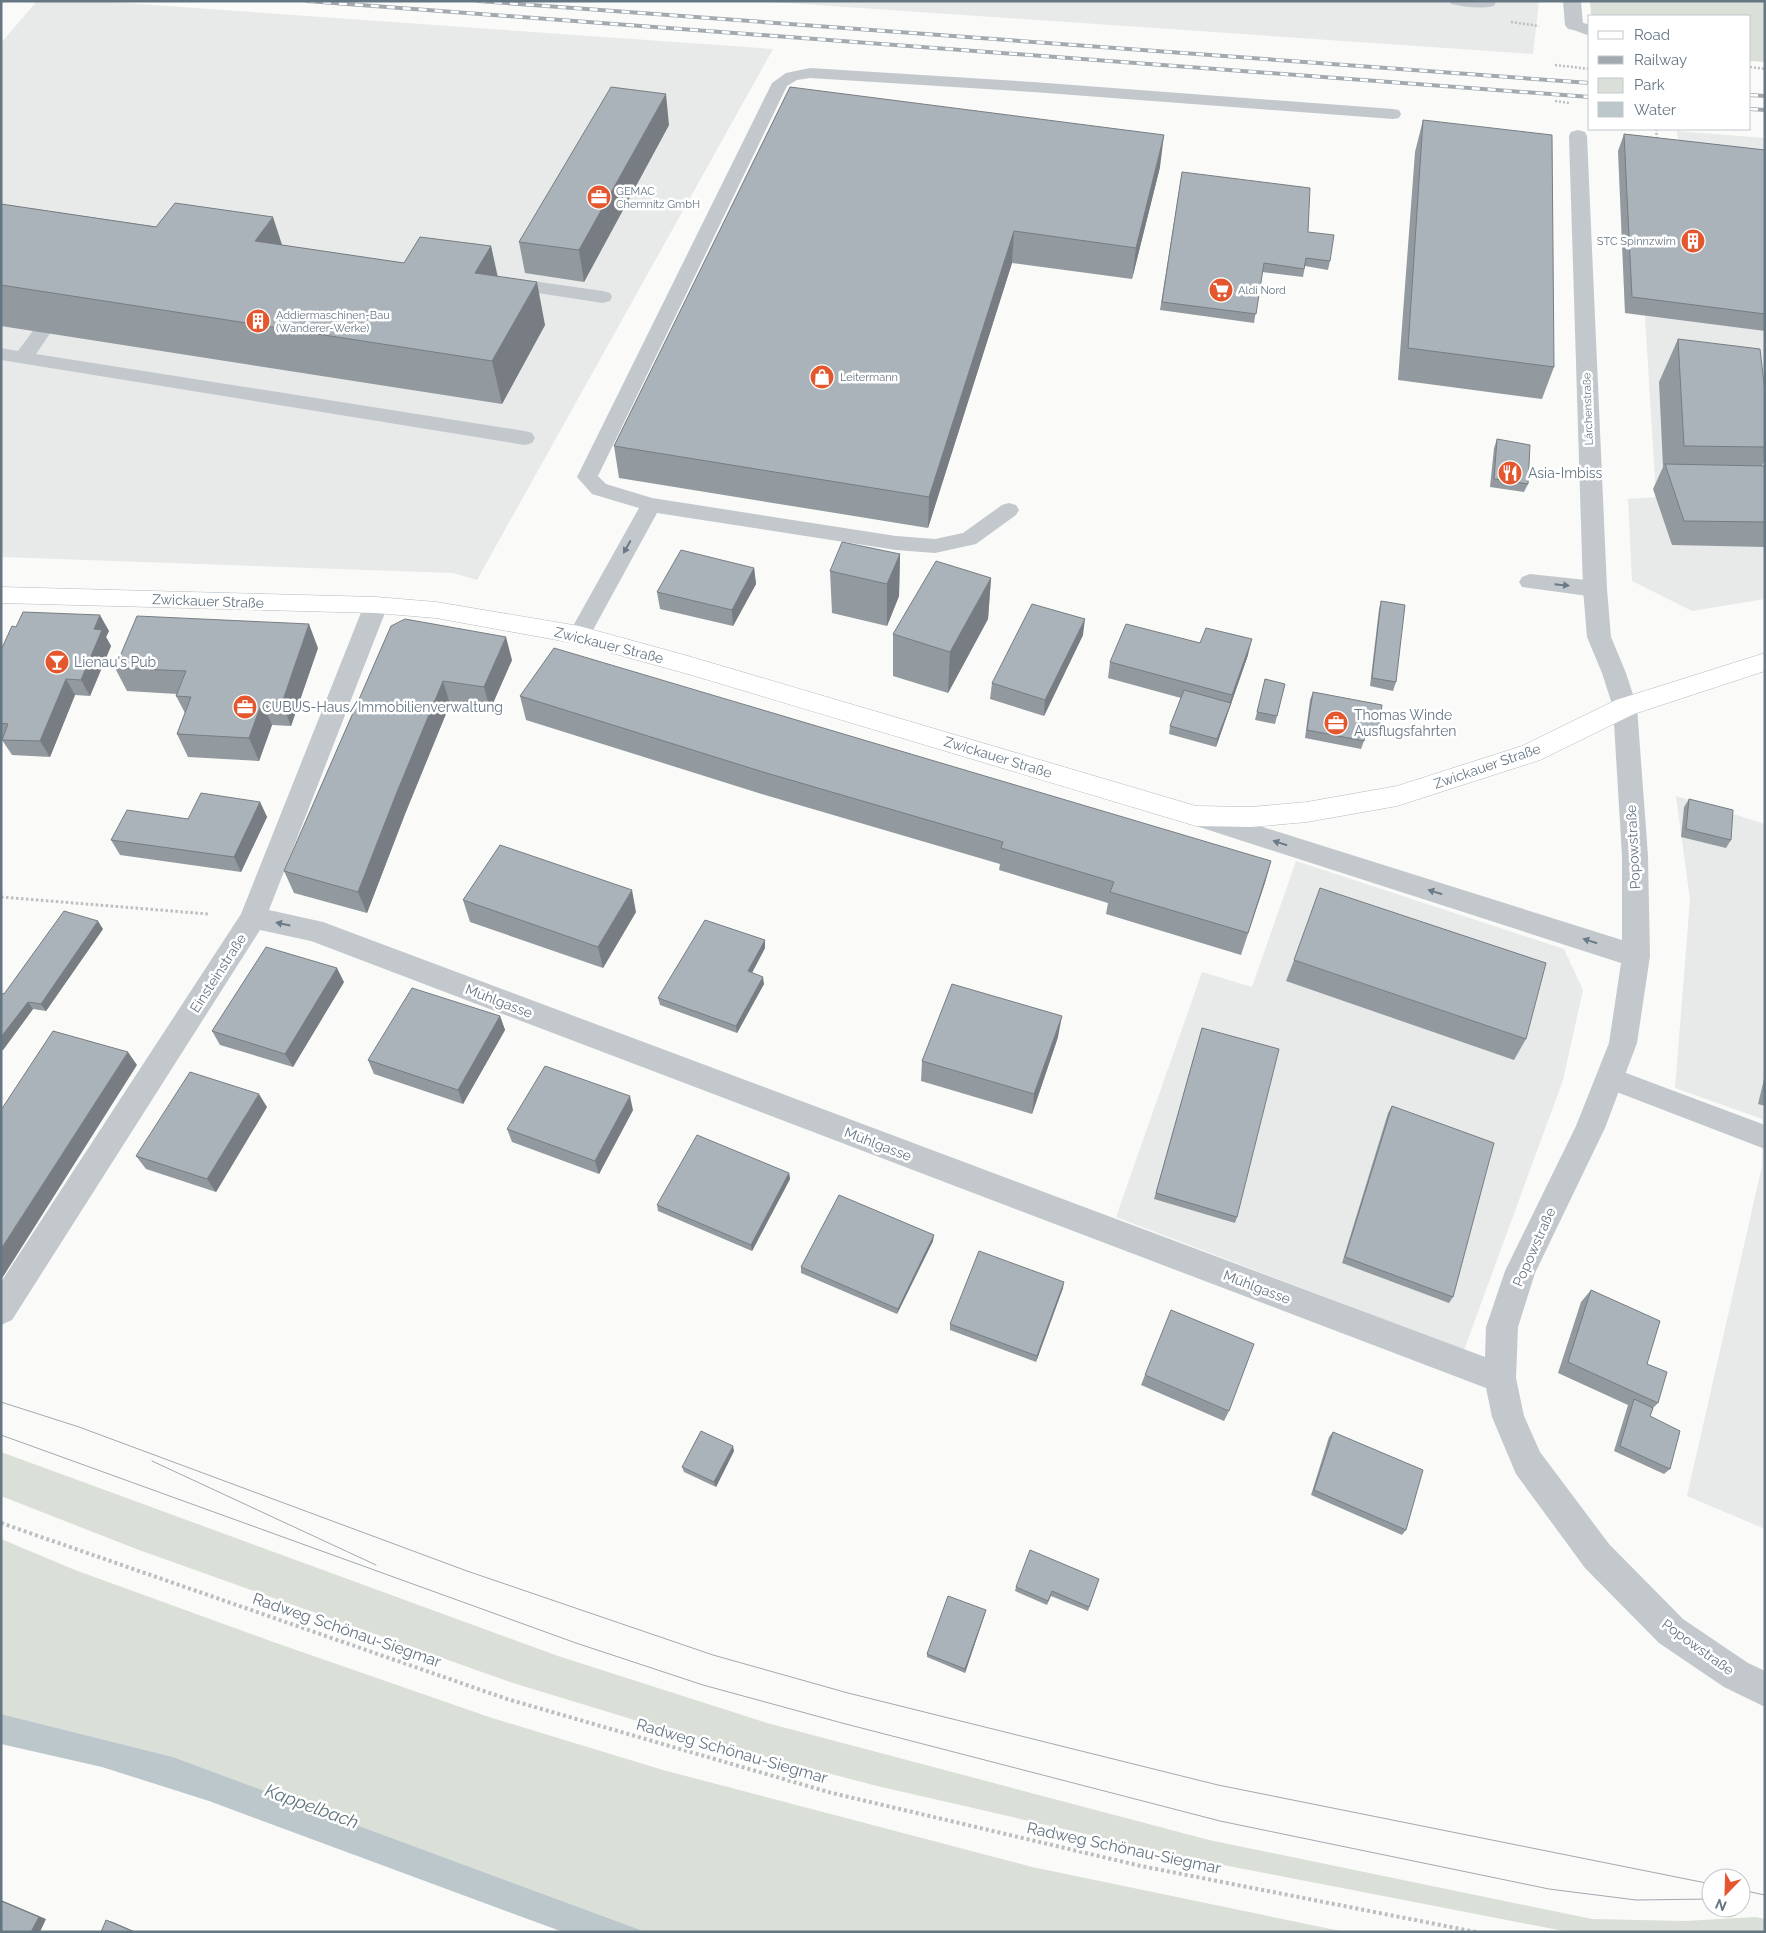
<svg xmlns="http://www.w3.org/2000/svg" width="1766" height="1933" font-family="Raleway,sans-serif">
<rect width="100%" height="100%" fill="#fafaf8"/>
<path fill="#e8e9e9" d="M37,1H97L773,49L477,580L453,573L1,557V43Z
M760,1H1539L1533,54Z
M1677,131L1765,138V599L1692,611L1632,581L1628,499L1656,497L1645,316L1625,313L1618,151L1680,158Z
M1676,796L1765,824V1529L1687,1496L1762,1166V1119L1675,1088L1690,900Z
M1296,861L1564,949L1583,990L1563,1080L1464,1350L1116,1217L1202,972L1252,987Z"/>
<path fill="#dadfd7" d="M1590,1H1765V62L1750,61V16H1595L1591,14Z
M1,1452L558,1656L767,1723L1209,1840L1592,1919L1685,1921L1756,1917L1765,1919V1932H1569L1208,1862L877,1786L690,1737L510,1682L139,1550L1,1496Z
M1,1539L75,1570L276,1643L489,1717L663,1770L1032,1867L1345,1932H646L173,1757L1,1714Z"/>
<path fill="#bbc7cb" d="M1,1714L173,1757L646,1932H563L209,1801L102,1767L1,1744Z"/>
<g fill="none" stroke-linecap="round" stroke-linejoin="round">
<defs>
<path id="secondary" d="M1,587L376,597L436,602L579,626L688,656L1196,806L1251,807L1307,802L1397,786L1522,746L1616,700L1765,653V671L1634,714L1540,760L1397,806L1307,822L1251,827L1196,826L688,674L579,644L436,618L376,613L1,603Z"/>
</defs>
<use href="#secondary" stroke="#b3babf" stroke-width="1"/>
<path stroke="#bbbfc2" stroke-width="2.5" stroke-dasharray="2 2" stroke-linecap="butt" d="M1511,22L1539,26
M1555,65L1590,69
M1750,67L1765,69
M1555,101L1569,103
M1656,129L1657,139"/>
<path stroke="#bbbfc2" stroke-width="3" stroke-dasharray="2.5 2.5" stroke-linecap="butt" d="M1,897L208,914"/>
<path stroke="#bbbfc2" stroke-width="4" stroke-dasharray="3 3" stroke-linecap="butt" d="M1,1523L507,1699L832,1793L1141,1866L1476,1932"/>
<path fill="#c3c8cc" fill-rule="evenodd" d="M1449,1H1496L1494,6C1481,9 1464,7 1451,4Z
M1574,20L1590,25V36L1568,28L1566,25L1568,22Z
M810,68L1033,82L1393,109L1399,110L1401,114L1399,118L1393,119L1033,92L810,78L797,80L787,86L598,476L606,484L652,498L896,536L935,539L963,533L1002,505L1009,503L1016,505L1019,510L1016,515L976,544L935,553L896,550L657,513L587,641L579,643L571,641L568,635L639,508L592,494L577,477L772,83L786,73Z
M504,277L603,291L610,293L612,297L610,301L603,303L498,287L495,283L498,279Z
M42,326L49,328L51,332L36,354L525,431L532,433L535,438L532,443L525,445L1,360V348L18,351L35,328Z
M1530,574L1595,581L1603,584L1606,589L1603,594L1595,597L1522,587L1519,582L1522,577Z
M1610,1067L1765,1125V1149L1601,1086L1597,1078L1601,1070Z"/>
<path fill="#c3c8cc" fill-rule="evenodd" d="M1563,1H1581L1583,25L1580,29L1574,30L1568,29L1565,25Z
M1578,130L1585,132L1587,136L1607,589L1611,637L1626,673L1637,707L1648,856L1650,956L1637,1043L1605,1128L1535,1273L1518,1327L1516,1378L1524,1416L1540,1452L1609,1544L1683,1619L1748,1663L1765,1671V1707L1724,1687L1659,1643L1585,1568L1516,1474L1492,1417L1486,1388L311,941L260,930L12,1320L1,1325V1282L241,914L364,605L368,599L376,597L384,599L388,605L269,910L323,922L1485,1357L1486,1327L1505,1271L1576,1126L1609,1043L1621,963L1187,823L1183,816L1187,809L1196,806L1622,940V856L1613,707L1602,673L1587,637L1583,589L1569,136L1571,132Z"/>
<use href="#secondary" fill="#fff" fill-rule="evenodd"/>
<path stroke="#a2aab0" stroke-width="1" d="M1,1402L79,1427L467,1571L713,1655L848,1693L1218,1785L1711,1884
M1,1435L576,1643L703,1685L842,1723L1220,1821L1549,1889L1636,1900L1711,1899
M152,1461L376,1565
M1741,1890L1765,1895"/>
<defs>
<path id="rail" d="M307,1L1590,97
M478,1L1590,83
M1750,95L1765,96
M1750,109L1765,110"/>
</defs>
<use href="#rail" stroke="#a2aab0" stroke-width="4"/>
<use href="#rail" stroke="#fff" stroke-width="2.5" stroke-dasharray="8" stroke-linecap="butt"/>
</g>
<path fill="#929a9f" d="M790,87L1160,167L1132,279L1012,263L928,528L619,478L614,446Z
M1423,120L1554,367L1542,399L1398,380L1415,152Z
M669,125L584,282L525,273L519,242Z
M1624,134L1765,150V331L1625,313L1618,151Z
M1182,172L1308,232L1330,261L1328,270L1305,266L1303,277L1262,272L1254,323L1160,310Z
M1,204L404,263L491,246L498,277L545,325L502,404L1,326Z
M1678,339L1765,392V460L1762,466H1765V547L1672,545L1653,489L1663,467L1659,382Z
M1497,439L1528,484L1524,492L1490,487L1494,448Z
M900,554L899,596L887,626L832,613L830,571Z
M754,568L756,584L733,626L660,609L657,592Z
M991,578L988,619L948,693L893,676V634Z
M1381,601L1396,682L1393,691L1370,686L1379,609Z
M391,626L512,660L490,710L450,704L405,814L367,913L294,893L284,871Z
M109,631L106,637L111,646L90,696L75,695L50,757L12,755L2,740V739H1V650Z
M1083,635L1044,716L990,699L992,683Z
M318,648L291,726L272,725L259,761L188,757L177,734L185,713L176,696L177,694L127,691L115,668Z
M1248,655L1216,747L1169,734L1170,726L1181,698L1108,678L1110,662Z
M1265,679L1285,684L1275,724L1255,720Z
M1313,692L1379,729L1377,737L1365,735L1364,741L1361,749L1305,738L1310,700Z
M520,696L1271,861L1241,955L1106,914L1108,903L999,870L1000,864L765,795L526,720Z
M1689,799L1731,840L1726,848L1681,837L1684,807Z
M260,802L267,817L241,872L120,855L111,840L188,819Z
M463,900L636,912L603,968L470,922Z
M103,929L46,1011L33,1009L3,1050H1V993L4,994Z
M765,948L752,973L764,984L737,1033L660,1005L658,998Z
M1294,960L1526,1039L1514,1060L1286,981Z
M344,982L293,1067L220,1045L212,1031Z
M500,1016L505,1030L463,1104L374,1074L368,1060Z
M1202,1028L1237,1217L1235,1223L1154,1199Z
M1058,1037L1032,1114L921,1081L922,1061Z
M1765,1075V1106L1758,1104Z
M1392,1106L1453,1297L1449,1303L1342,1263L1388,1113Z
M267,1107L216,1192L146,1169L136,1156Z
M633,1110L599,1174L512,1142L507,1129Z
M789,1173L790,1179L752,1251L658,1211L657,1205Z
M933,1241L897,1314L801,1273V1267Z
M1063,1288L1036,1362L950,1330V1324Z
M1591,1290L1647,1364L1658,1403L1653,1408L1650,1416L1670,1469L1664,1474L1614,1451L1628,1405L1558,1373L1581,1302Z
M1145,1375L1229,1411L1224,1421L1141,1385Z
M1333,1432L1406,1530L1402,1535L1311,1495L1329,1437Z
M734,1451L716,1487L684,1472L682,1467Z
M1099,1579L1088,1611L1051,1596L1047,1605L1015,1591L1016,1587Z
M986,1610L965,1673L927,1657V1654Z"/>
<path fill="#777d82" d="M666,94L669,125L584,282L579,250Z
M1164,135L1160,167L1132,279L1136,248Z
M273,217L287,260L255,241Z
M1014,231L1012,263L928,528L929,497Z
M491,246L500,290L475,273Z
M537,282L545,325L502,404L492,361Z
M900,554L899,596L887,626V584Z
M754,568L756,584L733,626L732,610Z
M991,578L988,619L948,693L950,652Z
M100,615L109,631L106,637L111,646L90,696L81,680L94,629Z
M1085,619L1083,635L1044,716L1045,700Z
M309,624L318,648L291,726L282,703Z
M506,637L512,660L490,710L484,687Z
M1252,639L1248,655L1216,747L1217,739Z
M66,679L75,695L50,757L40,741Z
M443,681L450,704L405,814L367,913L358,892L397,792Z
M262,702L272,725L259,761L249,738Z
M260,802L267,817L241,872L234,857Z
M1271,861L1265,883L1241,955L1248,933Z
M632,890L636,912L603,968L598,947Z
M98,921L103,929L46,1011L41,1004Z
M765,940V948L749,978L748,971Z
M337,968L344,982L293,1067L285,1054Z
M763,977L764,984L737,1033L736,1026Z
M28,1002L33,1009L3,1050L1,1048V1037Z
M500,1016L505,1030L463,1104L458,1090Z
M1062,1016L1058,1037L1032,1114L1034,1094Z
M128,1052L137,1065L1,1280V1249Z
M259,1094L267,1107L216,1192L207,1179Z
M630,1096L633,1110L599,1174L595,1161Z
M789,1173L790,1179L752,1251L751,1245Z
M934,1235L933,1241L897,1314L898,1309Z
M1064,1282L1063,1288L1036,1362L1037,1356Z
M733,1446L734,1451L716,1487L714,1482Z
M986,1610L985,1614L965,1673V1669Z
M1,1900L46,1919L40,1932H31L1,1901Z
M106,1920L113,1922L136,1932H134Z"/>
<path fill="#aab3b9" stroke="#777d82" d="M611,87L666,94L579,250L519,242Z
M790,87L1164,135L1136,248L1014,231L929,497L614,446Z
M1423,120L1552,135L1554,367L1408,348Z
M1624,134L1765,150V314L1632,297Z
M1182,172L1310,188L1308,232L1334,235L1330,261L1306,258L1304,269L1264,263L1256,314L1162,302Z
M175,203L273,217L255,241L404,263L420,237L491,246L475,273L537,282L492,361L1,285V204L156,227Z
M1678,339L1760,349L1765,392V447L1684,446Z
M1497,439L1530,445L1528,484L1494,479Z
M1665,464L1765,466V522L1684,521Z
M842,542L900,554L887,584L830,571Z
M681,550L754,568L732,610L657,592Z
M936,561L991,578L950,652L893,634Z
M1381,601L1405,605L1396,682L1372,678Z
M1032,604L1085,619L1045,700L992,683Z
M23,612L100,615L94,629L102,630L81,680L66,679L40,741L2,740L8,724L1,723V650L12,626L16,627Z
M137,616L309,624L282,703L262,702L249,738L177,734L191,697L176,696L186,671L115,668Z
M405,619L506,637L484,687L443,681L397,792L358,892L284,871L391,626Z
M1126,624L1200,643L1206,628L1252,639L1232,695L1110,662Z
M554,648L1271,861L1248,933L1110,892L1114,882L1001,848L1003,842L763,772L520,696Z
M1265,679L1285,684L1277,716L1257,712Z
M1184,690L1231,703L1217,739L1170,726Z
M1313,692L1382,705L1379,729L1366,727L1364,741L1307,730Z
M201,793L260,802L234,857L111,840L127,810L188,819Z
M1689,799L1733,810L1731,840L1686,829Z
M500,845L632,890L598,947L463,900Z
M1320,888L1546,963L1526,1039L1294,960Z
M64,911L98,921L41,1004L28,1002L1,1037V993L4,994Z
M705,920L765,940L748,971L763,977L736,1026L658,998Z
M266,947L337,968L285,1054L212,1031Z
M952,984L1062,1016L1034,1094L922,1061Z
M412,988L500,1016L458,1090L368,1060Z
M1202,1028L1279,1049L1237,1217L1156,1193Z
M53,1031L128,1052L1,1249V1110Z
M545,1066L630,1096L595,1161L507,1129Z
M190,1072L259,1094L207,1179L136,1156Z
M1392,1106L1494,1143L1453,1297L1345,1257Z
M697,1135L789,1173L751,1245L657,1205Z
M839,1195L934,1235L898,1309L801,1267Z
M979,1251L1064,1282L1037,1356L950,1324Z
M1591,1290L1660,1321L1647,1364L1667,1372L1658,1403L1568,1362Z
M1171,1310L1254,1344L1229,1411L1145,1375Z
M1634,1399L1653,1408L1650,1416L1680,1431L1670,1469L1620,1446Z
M701,1431L733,1446L714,1482L682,1467Z
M1333,1432L1423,1470L1406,1530L1314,1490Z
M1030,1550L1099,1579L1089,1607L1052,1591L1048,1601L1016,1587Z
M948,1596L986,1610L965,1669L927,1654Z
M1,1901L39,1917L31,1932H1Z
M106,1920L134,1932H101Z"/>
<defs><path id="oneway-solid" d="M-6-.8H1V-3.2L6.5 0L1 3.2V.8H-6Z" transform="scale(1.25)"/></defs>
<g fill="#6a7a87">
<use href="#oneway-solid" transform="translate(627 547) rotate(119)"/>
<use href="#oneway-solid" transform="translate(1562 585) rotate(6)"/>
<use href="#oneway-solid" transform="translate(1280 843) rotate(-162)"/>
<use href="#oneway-solid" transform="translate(1435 892) rotate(-162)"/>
<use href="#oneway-solid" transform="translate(283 924) rotate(-168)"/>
<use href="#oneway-solid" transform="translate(1590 941) rotate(-162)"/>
</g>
<defs>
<symbol id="office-disc" viewBox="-11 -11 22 22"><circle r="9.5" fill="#e4572e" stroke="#fff"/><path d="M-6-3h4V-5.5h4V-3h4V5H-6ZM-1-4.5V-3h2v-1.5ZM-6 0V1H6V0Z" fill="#fff"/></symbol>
<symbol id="building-disc" viewBox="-11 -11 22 22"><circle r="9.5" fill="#e4572e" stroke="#fff"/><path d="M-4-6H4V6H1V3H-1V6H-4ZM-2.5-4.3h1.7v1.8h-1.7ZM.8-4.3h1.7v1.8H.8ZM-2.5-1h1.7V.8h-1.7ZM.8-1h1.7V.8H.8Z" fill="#fff"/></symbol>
<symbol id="supermarket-disc" viewBox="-11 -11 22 22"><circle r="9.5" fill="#e4572e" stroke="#fff"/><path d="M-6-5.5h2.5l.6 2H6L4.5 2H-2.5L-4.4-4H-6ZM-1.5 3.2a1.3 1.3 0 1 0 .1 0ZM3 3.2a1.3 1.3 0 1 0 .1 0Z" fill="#fff"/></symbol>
<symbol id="shop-disc" viewBox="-11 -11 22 22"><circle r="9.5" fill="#e4572e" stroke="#fff"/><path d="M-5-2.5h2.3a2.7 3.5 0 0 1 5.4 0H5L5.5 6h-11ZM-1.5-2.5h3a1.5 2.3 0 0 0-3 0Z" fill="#fff"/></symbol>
<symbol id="restaurant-disc" viewBox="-11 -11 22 22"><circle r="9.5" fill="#e4572e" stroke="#fff"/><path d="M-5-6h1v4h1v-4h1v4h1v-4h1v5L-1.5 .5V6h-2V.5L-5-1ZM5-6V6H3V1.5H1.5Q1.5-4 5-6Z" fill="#fff"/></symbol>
<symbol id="bar-disc" viewBox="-11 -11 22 22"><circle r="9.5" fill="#e4572e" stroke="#fff"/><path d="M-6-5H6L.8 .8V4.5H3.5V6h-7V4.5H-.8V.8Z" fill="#fff"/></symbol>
</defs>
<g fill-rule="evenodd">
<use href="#office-disc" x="585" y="183" width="28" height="28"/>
<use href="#building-disc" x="1679" y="227" width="28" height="28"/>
<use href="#supermarket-disc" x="1207" y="276" width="28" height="28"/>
<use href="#building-disc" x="244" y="307" width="28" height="28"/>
<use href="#shop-disc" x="808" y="363" width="28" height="28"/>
<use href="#restaurant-disc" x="1496" y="459" width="28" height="28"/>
<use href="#bar-disc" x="43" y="648" width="28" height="28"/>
<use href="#office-disc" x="231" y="693" width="28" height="28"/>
<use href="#office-disc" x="1322" y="709" width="28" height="28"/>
</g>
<g text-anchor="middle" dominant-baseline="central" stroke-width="5" stroke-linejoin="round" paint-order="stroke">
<g font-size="11" fill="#657683" stroke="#fff" text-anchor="start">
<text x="616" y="191">GEMAC<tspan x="616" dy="13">Chemnitz GmbH</tspan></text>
<text x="1676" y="241" text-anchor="end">STC Spinnzwirn</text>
<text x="1238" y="290">Aldi Nord</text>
<text x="276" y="315">Addiermaschinen-Bau<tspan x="276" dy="13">(Wanderer-Werke)</tspan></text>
<text x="840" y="377">Leitermann</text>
</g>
<g font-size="11" fill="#657683" stroke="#fff">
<text transform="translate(1588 409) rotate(-92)">Lärchenstraße</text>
</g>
<g font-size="14" fill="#657683" stroke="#fff" text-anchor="start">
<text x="1528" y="473">Asia-Imbiss</text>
<text x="74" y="662">Lienau's Pub</text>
<text x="262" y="707">CUBUS-Haus/Immobilienverwaltung</text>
<text x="1354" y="715">Thomas Winde<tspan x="1354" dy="16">Ausflugsfahrten</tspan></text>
</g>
<g font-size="14" fill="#657683" stroke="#fff">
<text transform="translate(208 601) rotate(2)">Zwickauer Straße</text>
<text transform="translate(609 645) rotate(14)">Zwickauer Straße</text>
<text transform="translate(998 757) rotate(17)">Zwickauer Straße</text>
<text transform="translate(1487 766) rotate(-19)">Zwickauer Straße</text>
<text transform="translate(1633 847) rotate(-93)">Popowstraße</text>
<text transform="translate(218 973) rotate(-57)">Einsteinstraße</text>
<text transform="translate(499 1001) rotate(21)">Mühlgasse</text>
<text transform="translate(878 1144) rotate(21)">Mühlgasse</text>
<text transform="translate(1534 1247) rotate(-66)">Popowstraße</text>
<text transform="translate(1257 1287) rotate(21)">Mühlgasse</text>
<text transform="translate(1698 1647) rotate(36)">Popowstraße</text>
</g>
<g font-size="16" fill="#657683" stroke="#fff">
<text transform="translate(347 1630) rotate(19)">Radweg Schönau-Siegmar</text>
<text transform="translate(732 1751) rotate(16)">Radweg Schönau-Siegmar</text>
<text transform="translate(1124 1848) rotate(12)">Radweg Schönau-Siegmar</text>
</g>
<g font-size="18" font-style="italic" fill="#60757c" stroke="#fff">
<text transform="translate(312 1806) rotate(20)">Kappelbach</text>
</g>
</g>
<rect width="1766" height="1933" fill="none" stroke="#657683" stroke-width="5"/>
<rect x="1588" y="15" width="162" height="115" fill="#ffffff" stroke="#c1c8cd"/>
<rect x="1598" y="31" width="25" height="8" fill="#ffffff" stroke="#c1c8cd"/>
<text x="1634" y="40" font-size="15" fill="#657683">Road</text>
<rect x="1598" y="56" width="25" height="8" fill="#a2aab0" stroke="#c1c8cd"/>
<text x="1634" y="65" font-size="15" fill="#657683">Railway</text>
<rect x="1598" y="78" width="25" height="15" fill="#dadfd7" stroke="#c1c8cd"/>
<text x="1634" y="90" font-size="15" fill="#657683">Park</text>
<rect x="1598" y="102" width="25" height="15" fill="#bbc7cb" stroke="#c1c8cd"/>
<text x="1634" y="115" font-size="15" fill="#657683">Water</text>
<g transform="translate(1726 1893) rotate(203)"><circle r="24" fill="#ffffff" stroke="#c1c8cd"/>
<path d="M0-4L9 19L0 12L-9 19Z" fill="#e4572e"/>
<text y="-8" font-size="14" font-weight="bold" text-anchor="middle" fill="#657683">N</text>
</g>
</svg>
